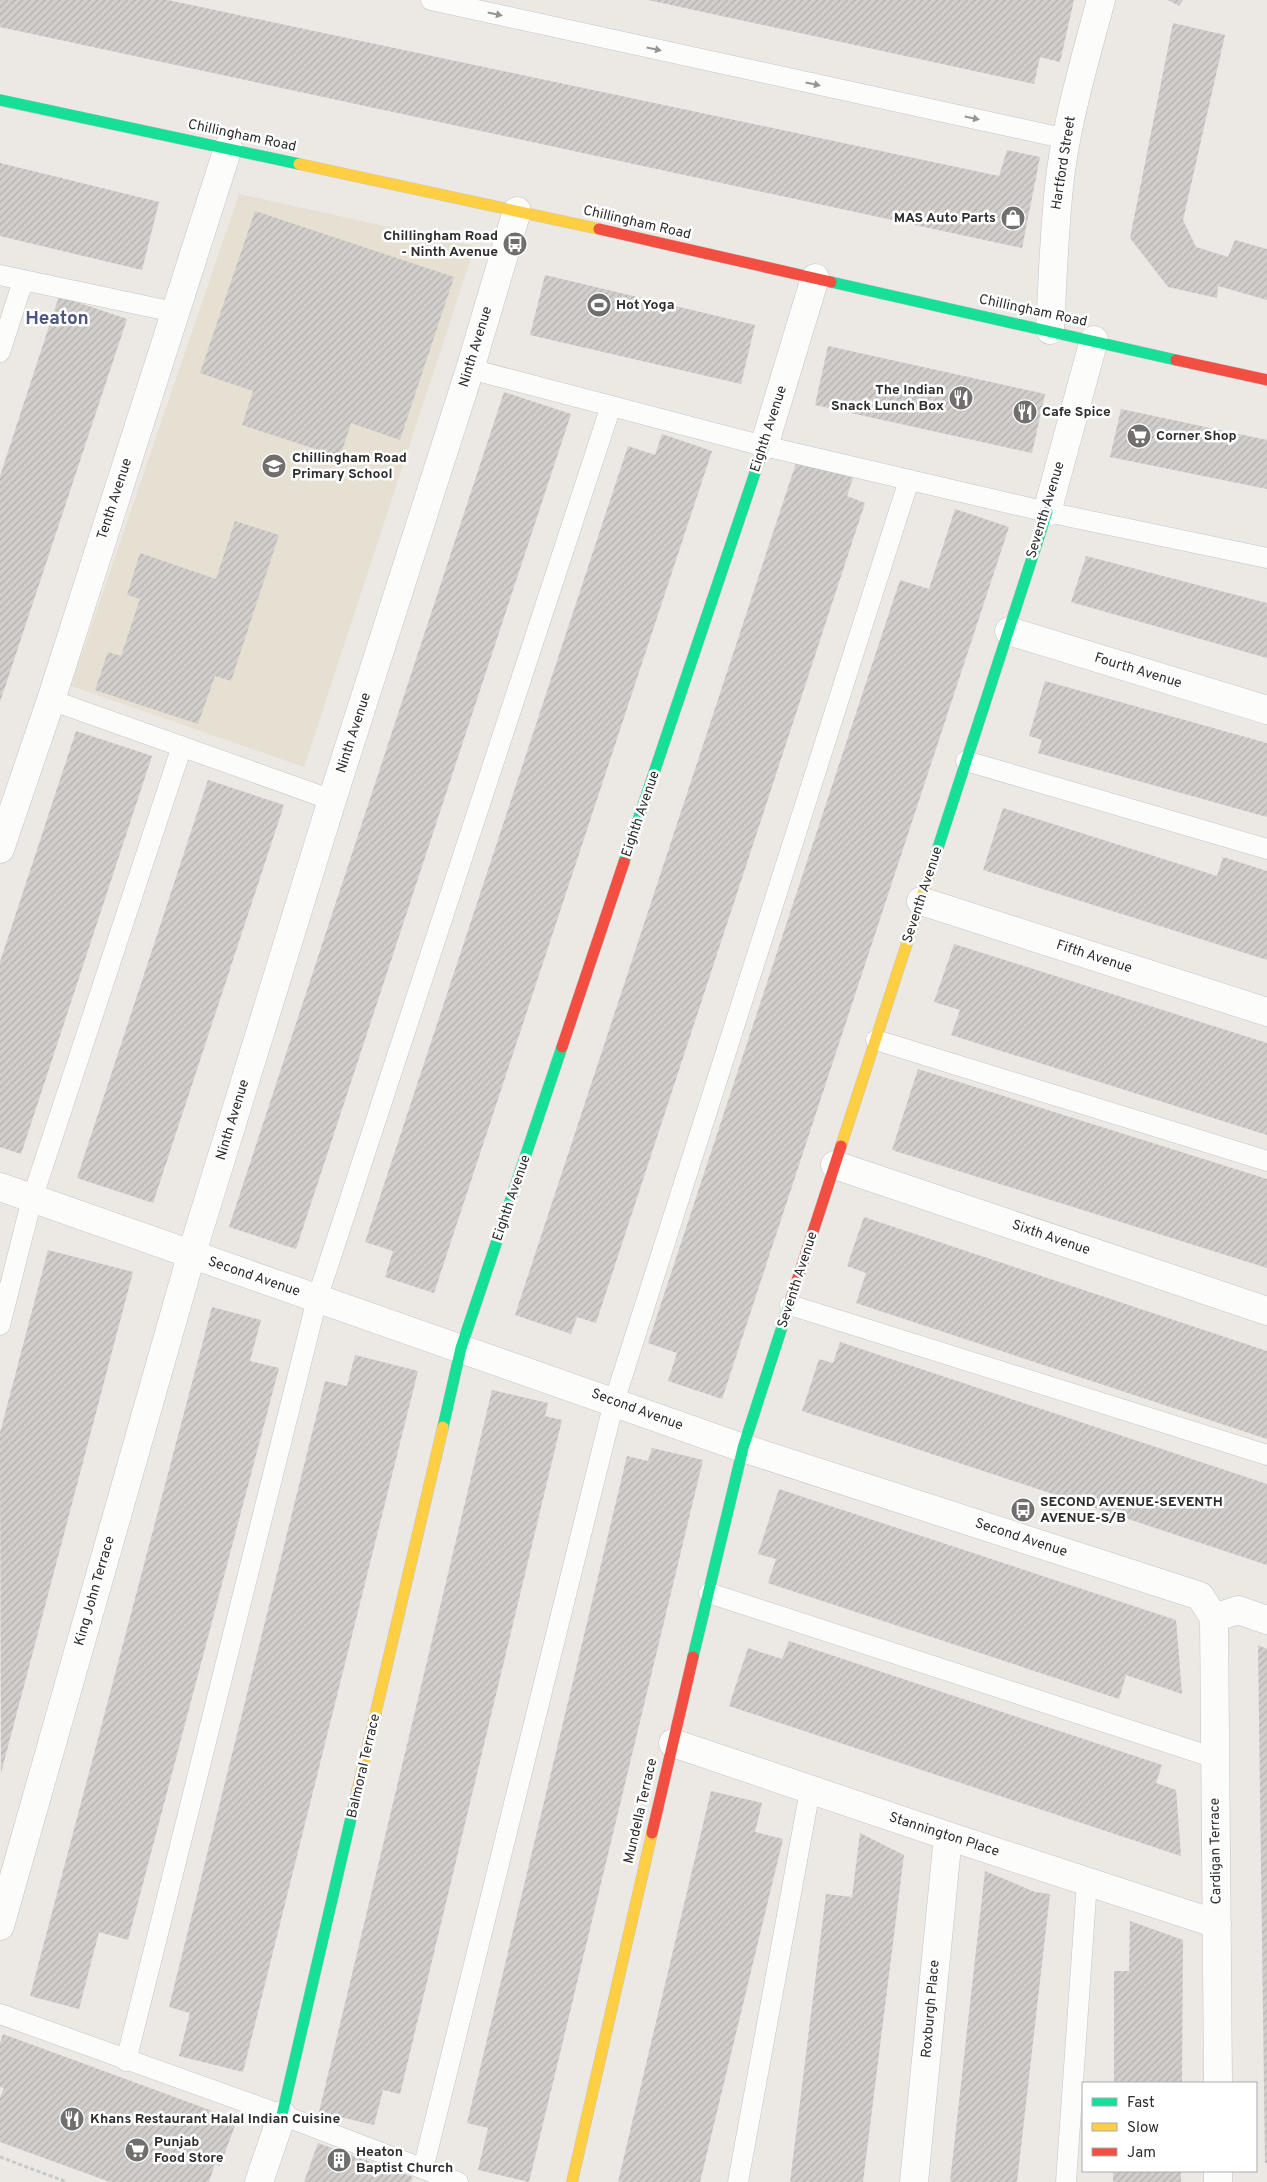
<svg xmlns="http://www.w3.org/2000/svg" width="1267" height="2182" font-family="Overpass,sans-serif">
<defs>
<pattern id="building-hatch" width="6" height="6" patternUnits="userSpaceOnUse" patternTransform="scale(1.25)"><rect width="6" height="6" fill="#d1cecb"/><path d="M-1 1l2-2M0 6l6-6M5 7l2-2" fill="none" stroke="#b4b1af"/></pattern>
</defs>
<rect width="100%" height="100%" fill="#ece8e4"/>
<path fill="#e6e0d3" d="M239,194L475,246L304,767L71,686Z"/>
<path fill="url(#building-hatch)" d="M0,0H168L999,176L1007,150L1040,157L1022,248L0,27Z
M648,0H1074L1060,62L1040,57L1034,84Z
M1168,0H1183L1179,6Z
M1173,23L1225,35L1183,220L1196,247L1228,257L1235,240L1267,249V300L1218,286L1217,298L1168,287L1130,238Z
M0,163L159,202L142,270L0,236Z
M255,211L454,277L400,440L351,423L340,457L242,425L253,391L200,373Z
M545,275L755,325L741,384L530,335Z
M59,296L127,319L0,702V476Z
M828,346L1045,394L1032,453L815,405Z
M504,392L571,414L296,1249L229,1227Z
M1121,409L1267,440V489L1110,457Z
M662,434L712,451L434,1293L385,1277L393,1251L365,1242L628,446L655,455Z
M797,460L853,478L847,496L865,503L596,1323L577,1317L571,1334L515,1315Z
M955,509L1009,527L722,1399L668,1381L677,1353L648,1343L900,580L929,589Z
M235,521L279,535L231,681L215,676L198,724L95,690L108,652L121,656L140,599L127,595L140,553L216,579Z
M1086,556L1267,603V658L1071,602Z
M1045,681L1267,743V817L1038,753L1042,740L1029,736Z
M76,731L152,756L21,1154L0,1147V962Z
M208,780L284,805L153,1203L77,1178Z
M1003,808L1217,876L1223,857L1267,871V960L983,870Z
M954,944L1267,1043V1135L951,1035L960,1010L934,1002Z
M918,1069L1267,1179V1268L892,1150Z
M864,1217L1267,1351V1439L856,1303L866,1273L847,1266Z
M48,1250L133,1272L1,1773L0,1433Z
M212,1307L261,1320L250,1361L279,1368L128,1940L99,1932L79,2009L30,1996Z
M840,1342L1267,1484V1565L802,1411L819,1359L833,1363Z
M355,1355L418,1371L243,2072L179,2056L190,2013L169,2007L325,1381L347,1386Z
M492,1390L548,1403L545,1416L562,1420L400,2094L383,2090L374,2125L319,2112Z
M652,1448L703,1460L529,2182L478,2170L488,2128L467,2123L627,1456L648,1461Z
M779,1489L1176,1620L1182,1694L1126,1675L1119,1699L768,1583L776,1559L758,1554Z
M789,1641L1162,1765L1156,1783L1176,1790L1181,1856L729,1706L748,1648L782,1659Z
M1258,1645L1267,1649V2163H1265Z
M711,1791L762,1803L755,1832L783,1839L700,2182H618Z
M860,1833L904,1855L863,2182H790L826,1894L852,1897Z
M985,1871L1035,1892L1050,1894L1017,2182H950Z
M1130,1921L1183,1940L1182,2083H1114V1971H1129Z
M3,2034L237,2120L220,2166L215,2164L209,2182H110L0,2142V2098L4,2088L0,2087V2043Z
M318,2143L413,2177L411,2182H304Z
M1113,2171H1181V2182H1113Z"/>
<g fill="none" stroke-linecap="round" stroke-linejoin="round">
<defs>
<path id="lane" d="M431,0L1067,139
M0,275L174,312
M0,352L23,281
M470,369L764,446L1047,512L1267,558
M51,700L332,800
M966,761L1267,849
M876,1040L1267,1161
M790,1305L1267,1455
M0,1325L32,1199L182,746
M709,1593L1215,1758
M0,2014L282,2115L458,2182
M126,2061L317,1299L611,406
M423,2169L614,1402L909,480
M738,2182L810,1790
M1066,2182L1087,1882"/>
<path id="street" d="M1050,330C1053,276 1054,223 1061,170C1069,113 1086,56 1101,0
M764,446L815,278
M1047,512L1094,340
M1009,631L1267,710
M0,849L51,700L228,148
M921,901L1267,1012
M835,1165L1267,1311
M0,1187L743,1448L1200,1596L1214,1618
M1214,1618L1218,2083
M1214,1618L1238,1610L1267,1620
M673,1743L948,1836L1217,1924
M0,1926L191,1256L332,800L470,369L517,211
M1218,2171V2182
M259,2182L282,2115
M914,2182L948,1836"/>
<path id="fast" d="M0,100L299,164
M831,282L1176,360
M934,860L1047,512
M624,862L764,446
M443,1427L461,1348L562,1047
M693,1657L743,1448L791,1299
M282,2115L357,1792"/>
<path id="slow" d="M299,164L599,229
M841,1146L934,860
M357,1792L443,1427
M572,2182L652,1833"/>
<path id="jam" d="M599,229L831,282
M1176,360L1267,380
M562,1047L624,862
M791,1299L841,1146
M652,1833L693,1657"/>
</defs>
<use href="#lane" stroke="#c5c4c5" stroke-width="21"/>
<use href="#street" stroke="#c5c4c5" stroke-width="29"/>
<use href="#fast" stroke="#c5c4c5" stroke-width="12"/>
<use href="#slow" stroke="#c5c4c5" stroke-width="12"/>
<use href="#jam" stroke="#c5c4c5" stroke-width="12"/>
<path stroke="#c9c9c8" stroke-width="3" stroke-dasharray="4 2.5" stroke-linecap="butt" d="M0,2157L67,2182"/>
<use href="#lane" stroke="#fcfcfb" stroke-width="20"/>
<use href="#street" stroke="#fcfcfb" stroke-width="28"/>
<use href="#fast" stroke="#16e098" stroke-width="11"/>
<use href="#slow" stroke="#ffcf43" stroke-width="11"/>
<use href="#jam" stroke="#f24e42" stroke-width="11"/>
</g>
<defs><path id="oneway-solid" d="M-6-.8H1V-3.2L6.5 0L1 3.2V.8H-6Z" transform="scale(1.25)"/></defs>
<g fill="#959594">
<use href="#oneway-solid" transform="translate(495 14) rotate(12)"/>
<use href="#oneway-solid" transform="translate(654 49) rotate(12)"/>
<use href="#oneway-solid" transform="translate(813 84) rotate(12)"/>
<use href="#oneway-solid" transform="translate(972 118) rotate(12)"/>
</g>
<defs>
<symbol id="shop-disc" viewBox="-11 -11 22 22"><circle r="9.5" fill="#706f6e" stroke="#fff"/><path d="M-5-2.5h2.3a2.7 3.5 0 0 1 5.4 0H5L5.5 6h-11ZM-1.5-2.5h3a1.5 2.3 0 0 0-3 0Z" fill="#fff"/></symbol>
<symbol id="bus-disc" viewBox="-11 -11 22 22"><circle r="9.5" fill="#706f6e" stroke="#fff"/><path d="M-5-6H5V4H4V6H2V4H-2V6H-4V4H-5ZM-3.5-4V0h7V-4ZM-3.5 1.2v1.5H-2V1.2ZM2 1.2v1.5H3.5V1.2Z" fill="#fff"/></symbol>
<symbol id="stadium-disc" viewBox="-11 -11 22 22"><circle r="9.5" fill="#706f6e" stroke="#fff"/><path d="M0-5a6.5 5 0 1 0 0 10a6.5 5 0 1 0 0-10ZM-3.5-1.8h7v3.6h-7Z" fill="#fff"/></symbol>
<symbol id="restaurant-disc" viewBox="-11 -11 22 22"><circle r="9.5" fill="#706f6e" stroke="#fff"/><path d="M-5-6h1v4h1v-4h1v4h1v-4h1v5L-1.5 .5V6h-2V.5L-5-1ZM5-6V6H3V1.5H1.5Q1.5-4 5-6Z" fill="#fff"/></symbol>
<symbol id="supermarket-disc" viewBox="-11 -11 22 22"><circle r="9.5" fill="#706f6e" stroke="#fff"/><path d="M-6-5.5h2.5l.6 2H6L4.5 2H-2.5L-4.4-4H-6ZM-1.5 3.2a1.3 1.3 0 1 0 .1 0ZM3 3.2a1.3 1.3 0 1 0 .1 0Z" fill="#fff"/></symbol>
<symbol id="school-disc" viewBox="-11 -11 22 22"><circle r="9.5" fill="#706f6e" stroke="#fff"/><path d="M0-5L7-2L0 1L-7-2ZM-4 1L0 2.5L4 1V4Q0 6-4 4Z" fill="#fff"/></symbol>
<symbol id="building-disc" viewBox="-11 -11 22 22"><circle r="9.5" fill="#706f6e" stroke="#fff"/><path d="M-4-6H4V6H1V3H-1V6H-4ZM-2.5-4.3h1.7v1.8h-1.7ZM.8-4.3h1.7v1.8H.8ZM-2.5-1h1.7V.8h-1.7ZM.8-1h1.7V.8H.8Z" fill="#fff"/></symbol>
</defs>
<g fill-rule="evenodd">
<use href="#shop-disc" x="999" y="204" width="28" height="28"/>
<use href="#bus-disc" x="501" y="230" width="28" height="28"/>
<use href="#stadium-disc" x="585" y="291" width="28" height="28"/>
<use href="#restaurant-disc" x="947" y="384" width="28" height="28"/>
<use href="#restaurant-disc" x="1011" y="398" width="28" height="28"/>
<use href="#supermarket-disc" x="1125" y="422" width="28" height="28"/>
<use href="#school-disc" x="260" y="452" width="28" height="28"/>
<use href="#bus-disc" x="1009" y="1496" width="28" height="28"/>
<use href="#restaurant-disc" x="58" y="2105" width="28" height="28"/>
<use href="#supermarket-disc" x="123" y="2136" width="28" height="28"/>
<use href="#building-disc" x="325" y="2146" width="28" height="28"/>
</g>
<g text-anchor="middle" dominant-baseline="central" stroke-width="5" stroke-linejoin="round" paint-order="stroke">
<g font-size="14" fill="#2e2e2e" stroke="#fff">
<text transform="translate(242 136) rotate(12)">Chillingham Road</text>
<text transform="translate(1064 163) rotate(-81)">Hartford Street</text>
<text transform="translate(637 223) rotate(13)">Chillingham Road</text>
<text transform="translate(1033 311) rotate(12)">Chillingham Road</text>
<text transform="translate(476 347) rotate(-73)">Ninth Avenue</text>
<text transform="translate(769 429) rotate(-72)">Eighth Avenue</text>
<text transform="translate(115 499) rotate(-72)">Tenth Avenue</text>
<text transform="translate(1046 510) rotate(-73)">Seventh Avenue</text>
<text transform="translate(1138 671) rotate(17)">Fourth Avenue</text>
<text transform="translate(354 733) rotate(-72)">Ninth Avenue</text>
<text transform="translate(641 814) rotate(-71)">Eighth Avenue</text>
<text transform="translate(923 895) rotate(-72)">Seventh Avenue</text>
<text transform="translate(1094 957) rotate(18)">Fifth Avenue</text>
<text transform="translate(233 1120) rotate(-73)">Ninth Avenue</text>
<text transform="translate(512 1198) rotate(-71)">Eighth Avenue</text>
<text transform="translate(1051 1238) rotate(19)">Sixth Avenue</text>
<text transform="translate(254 1277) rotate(19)">Second Avenue</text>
<text transform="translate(798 1280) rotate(-72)">Seventh Avenue</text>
<text transform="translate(637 1410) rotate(20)">Second Avenue</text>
<text transform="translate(1021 1538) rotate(18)">Second Avenue</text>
<text transform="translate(95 1591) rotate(-74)">King John Terrace</text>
<text transform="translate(364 1766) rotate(-77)">Balmoral Terrace</text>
<text transform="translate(641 1811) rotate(-77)">Mundella Terrace</text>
<text transform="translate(944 1835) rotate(18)">Stannington Place</text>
<text transform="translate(1216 1851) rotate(-91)">Cardigan Terrace</text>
<text transform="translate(931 2009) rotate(-85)">Roxburgh Place</text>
</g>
<g font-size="14" font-weight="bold" fill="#2e2e2e" stroke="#fff" text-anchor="start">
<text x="996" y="218" text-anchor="end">MAS Auto Parts</text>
<text x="498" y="236" text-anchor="end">Chillingham Road<tspan x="498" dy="16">- Ninth Avenue</tspan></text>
<text x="616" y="305">Hot Yoga</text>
<text x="944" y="390" text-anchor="end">The Indian<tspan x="944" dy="16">Snack Lunch Box</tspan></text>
<text x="1042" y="412">Cafe Spice</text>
<text x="1156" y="436">Corner Shop</text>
<text x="292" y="458">Chillingham Road<tspan x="292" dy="16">Primary School</tspan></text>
<text x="1040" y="1502">SECOND AVENUE-SEVENTH<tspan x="1040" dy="16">AVENUE-S/B</tspan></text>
<text x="90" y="2119">Khans Restaurant Halal Indian Cuisine</text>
<text x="154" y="2142">Punjab<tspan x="154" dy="16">Food Store</tspan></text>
<text x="356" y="2152">Heaton<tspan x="356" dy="16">Baptist Church</tspan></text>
</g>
<g font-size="19" font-weight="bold" fill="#4d5680" stroke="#fff">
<text x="57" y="319">Heaton</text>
</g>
</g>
<rect x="1082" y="2082" width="175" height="90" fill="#ffffff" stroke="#ababab"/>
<rect x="1092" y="2098" width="25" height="8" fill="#16e098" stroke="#ababab"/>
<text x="1127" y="2107" font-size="15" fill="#2e2e2e">Fast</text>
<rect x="1092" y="2123" width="25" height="8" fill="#ffcf43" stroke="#ababab"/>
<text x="1127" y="2132" font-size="15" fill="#2e2e2e">Slow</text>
<rect x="1092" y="2148" width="25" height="8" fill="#f24e42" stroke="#ababab"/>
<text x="1127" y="2157" font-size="15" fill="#2e2e2e">Jam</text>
</svg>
